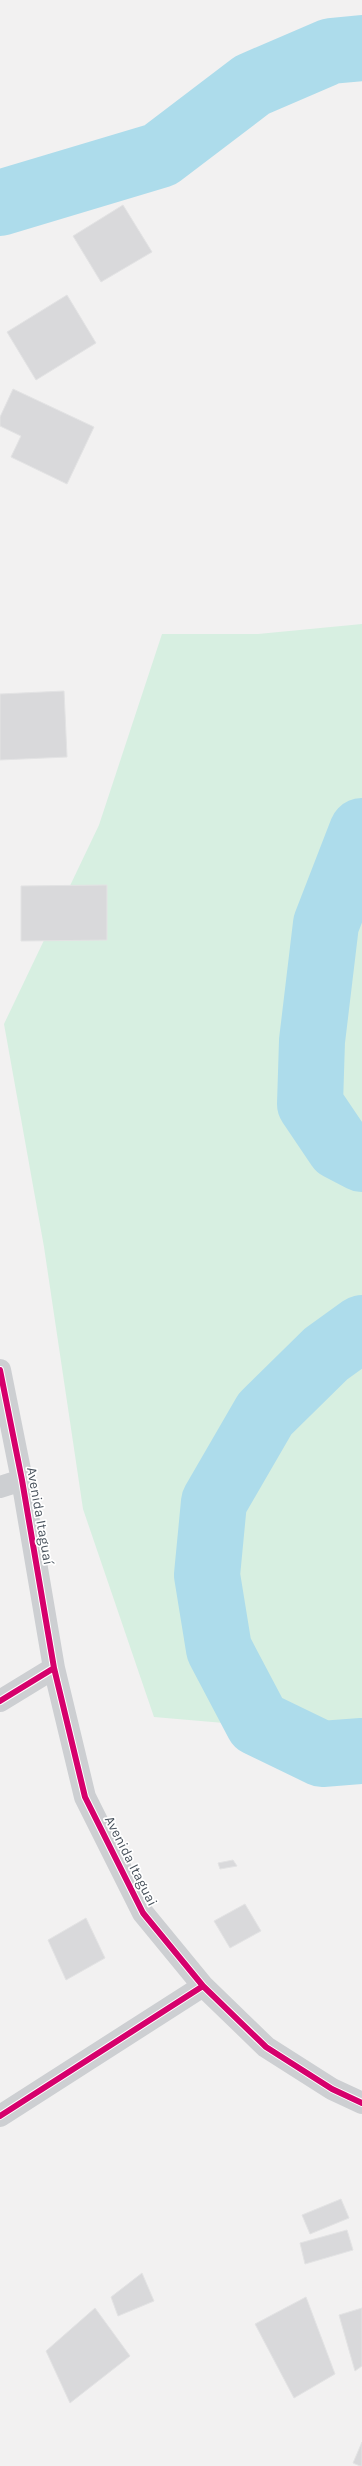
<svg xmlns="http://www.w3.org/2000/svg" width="362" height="2466" font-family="Karla,sans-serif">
<rect width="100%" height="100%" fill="#f2f1f1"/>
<path fill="#d7efe1" d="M362,624V1735L154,1717L83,1509L44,1247L4,1024L99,825L162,634H258Z"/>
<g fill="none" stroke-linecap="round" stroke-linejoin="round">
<path stroke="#addceb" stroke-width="66" d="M0,203L160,155L252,85L331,51L362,48
M362,831L326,924L312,1041L310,1104L339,1147L362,1159
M362,1328L326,1354L265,1414L214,1502L207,1575L219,1649L258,1723L322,1754L362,1751"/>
</g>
<path fill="#d9d9db" stroke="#e3e3e4" d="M123,205L152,252L101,282L73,236Z
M67,295L96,343L36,380L7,332Z
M13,389L94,427L67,484L11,457L21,436L0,426V417Z
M64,691L67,757L0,760V694Z
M107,885V940L21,941V886Z
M233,1860L237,1866L220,1869L218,1863Z
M245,1904L261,1931L230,1948L214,1921Z
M86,1918L105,1958L66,1980L48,1940Z
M341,2199L349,2218L310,2234L302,2215Z
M347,2230L353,2250L305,2264L300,2243Z
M142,2273L154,2301L118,2316L111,2297Z
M306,2297L335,2374L294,2398L255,2324Z
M95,2308L130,2356L70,2403L46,2351Z
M362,2308V2366L355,2371L339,2315Z
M362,2442V2466H360L353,2463Z"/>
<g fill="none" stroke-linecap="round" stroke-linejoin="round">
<path stroke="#cdcfd2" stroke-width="22" d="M0,1370L22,1480L54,1668
M0,1487L22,1480
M0,1701L54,1668L85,1797L143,1913L203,1986L266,2047L332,2089L362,2103
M0,2116L203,1986"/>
<defs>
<path id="cycleway" d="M0,1370L22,1480L54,1668
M0,1701L54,1668L85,1797L143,1913L203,1986L266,2047L332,2089L362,2103
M0,2116L203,1986"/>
</defs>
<use href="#cycleway" stroke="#fff" stroke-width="8"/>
<use href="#cycleway" stroke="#d6006c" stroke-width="6"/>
</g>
<g text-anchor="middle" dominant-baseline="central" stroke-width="3.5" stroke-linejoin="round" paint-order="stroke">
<g font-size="14" fill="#49535d" stroke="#fff">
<text transform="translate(40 1516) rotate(80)">Avenida Itaguaí</text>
<text transform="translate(131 1861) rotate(63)">Avenida Itaguai</text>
</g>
</g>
</svg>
